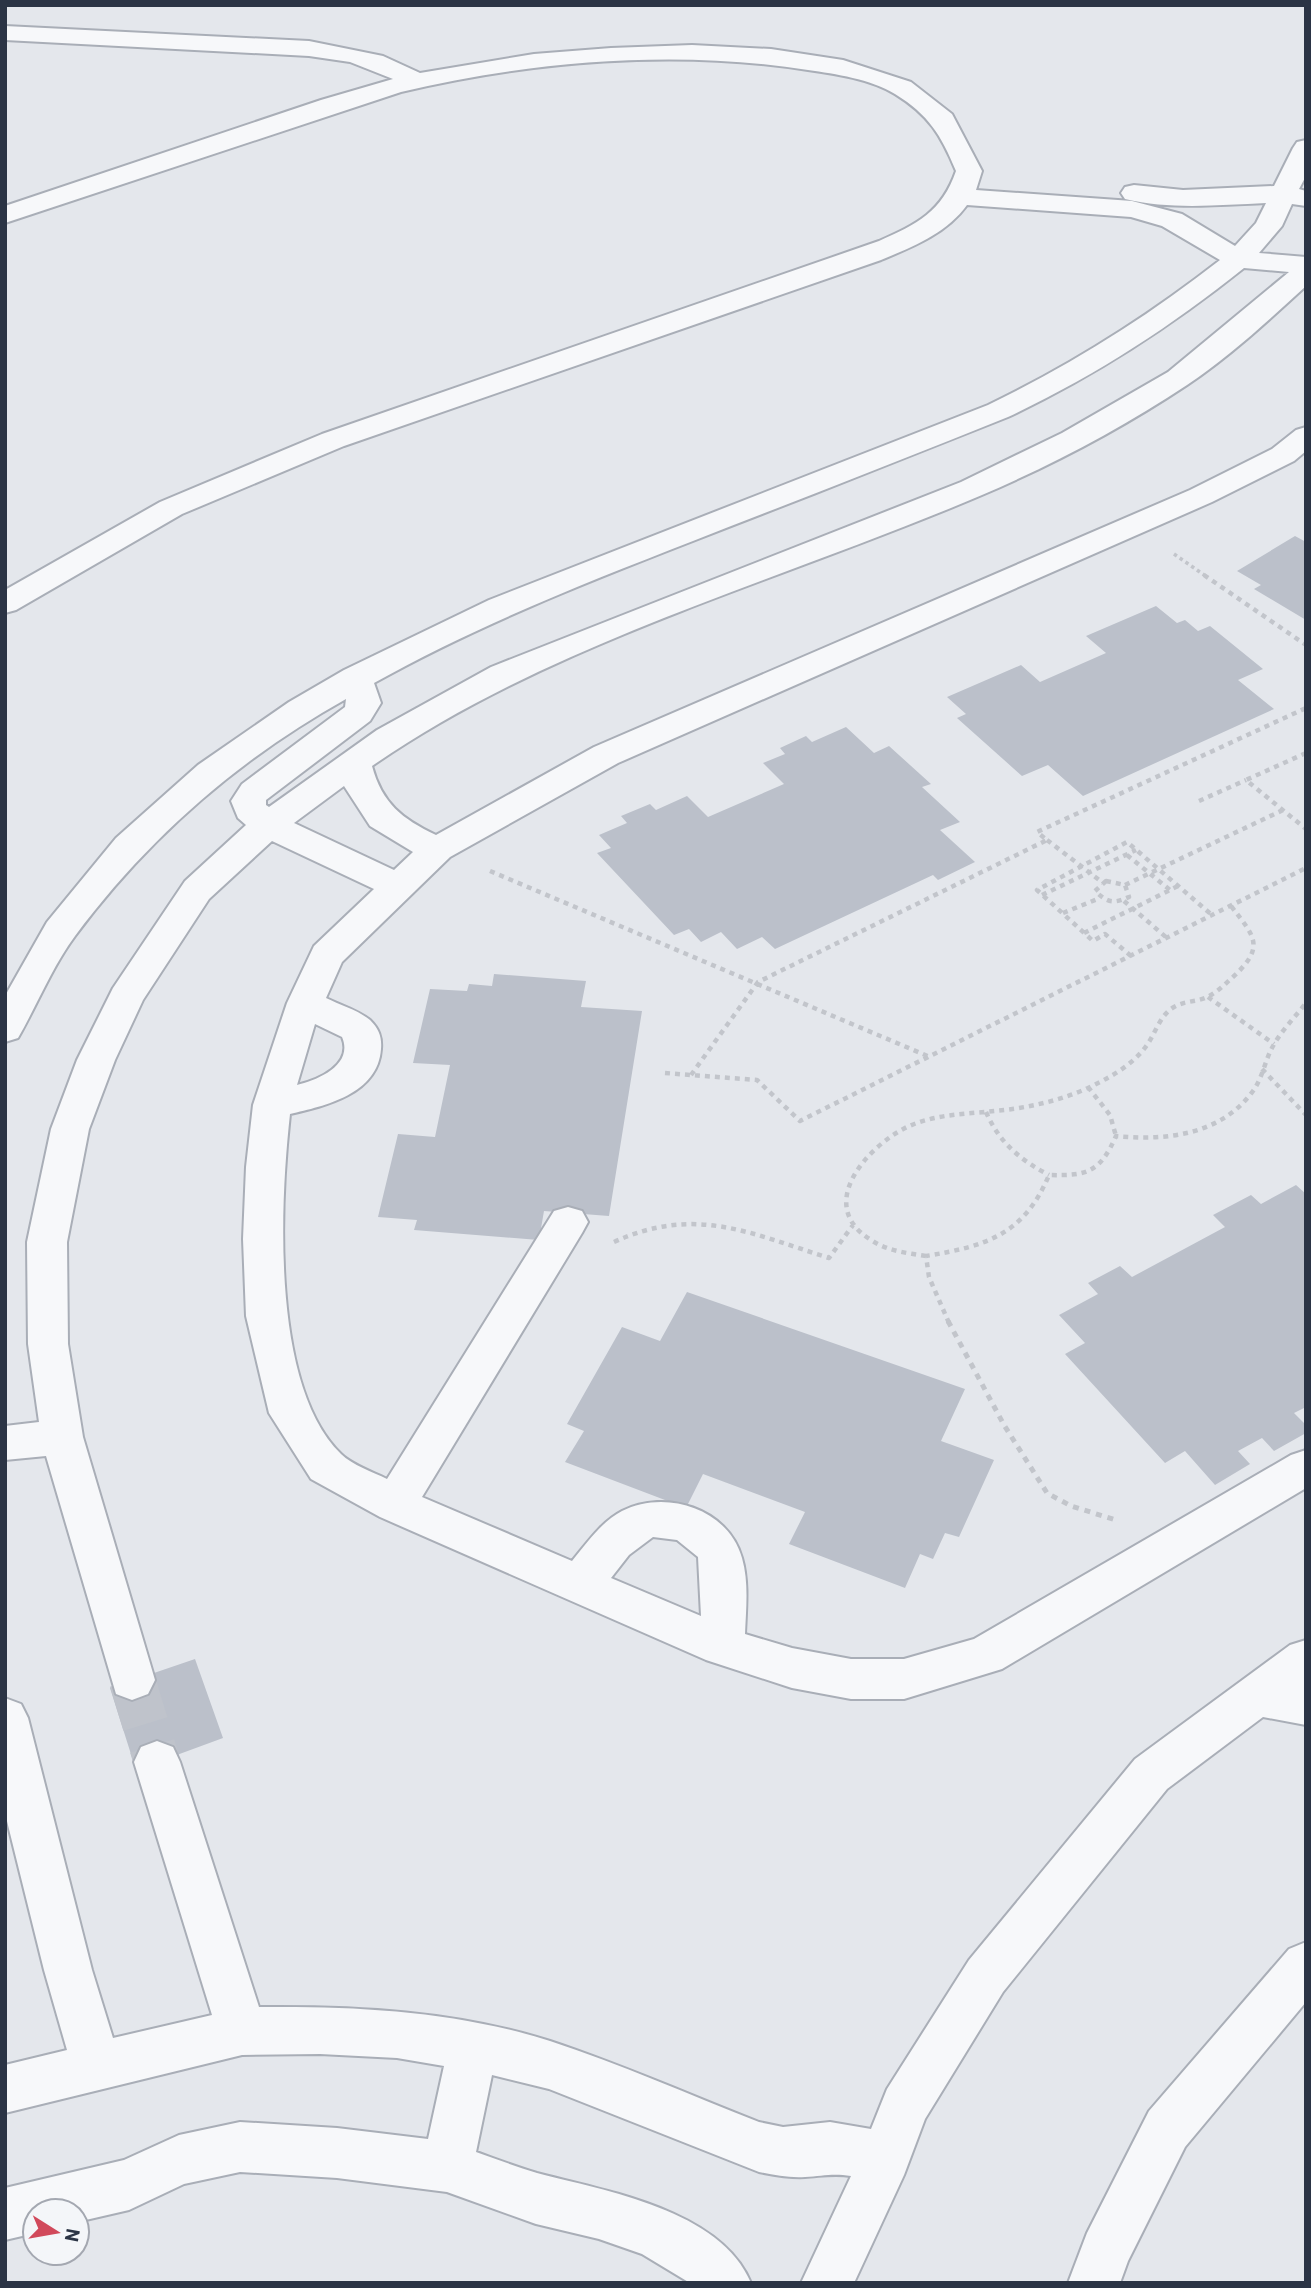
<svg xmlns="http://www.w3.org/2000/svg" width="1311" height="2288" font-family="Barlow,sans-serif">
<rect width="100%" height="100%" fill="#e4e7ec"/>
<path fill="#bbc0ca" d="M1295,536L1306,542V620L1254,589L1261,585L1237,571Z
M1156,606L1177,623L1185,620L1198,631L1210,626L1263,669L1238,680L1274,709L1083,796L1048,765L1022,776L957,718L966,714L947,697L1021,665L1040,682L1106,653L1086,636Z
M846,727L874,753L889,746L931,784L922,787L960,822L940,830L975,862L938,880L933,875L775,949L762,937L737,949L721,932L701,942L689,929L674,935L597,853L611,848L599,835L627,823L621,816L650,804L656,810L687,796L708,817L784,784L763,763L785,754L780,748L806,736L812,742Z
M494,974L586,981L581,1007L642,1011L609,1216L544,1211L539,1240L414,1230L417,1220L378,1217L398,1134L435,1137L450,1065L413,1063L430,989L467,991L469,984L492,986Z
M1296,1185L1306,1194V1407L1294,1413L1306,1425V1433L1274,1451L1262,1438L1238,1451L1250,1464L1215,1485L1185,1451L1165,1463L1065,1354L1085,1343L1059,1315L1098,1294L1088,1283L1120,1266L1132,1277L1225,1227L1213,1215L1251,1195L1261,1204Z
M687,1292L965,1389L941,1441L994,1460L959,1537L945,1533L933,1559L920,1554L905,1588L789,1544L805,1512L703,1474L686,1508L565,1462L584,1431L567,1424L622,1327L660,1341Z
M195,1659L223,1738L136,1770L110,1688Z"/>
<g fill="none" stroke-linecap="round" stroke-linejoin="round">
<path stroke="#bfc3cb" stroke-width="46" stroke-dasharray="46 23" stroke-linecap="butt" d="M132,1680L157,1762"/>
<defs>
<path id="minor" d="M5,26L309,41L383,56L420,73L534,54L611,48L692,45L771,49L843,60L911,82L952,114L982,171L976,190L1132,201L1182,214L1235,246L1256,223L1266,203C1219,205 1170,210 1125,199L1121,193L1125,187L1134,185L1183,190L1274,186L1293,148L1297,142L1306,140V176L1299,189L1306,191V206L1292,204L1282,226L1259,253L1306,257V286C1269,320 1229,357 1187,385C1124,427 1052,465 982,495C781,581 552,641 372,766C382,803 402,819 436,835L594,747L1190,490L1272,449L1296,430L1306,427V451L1294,461L1212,502L618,763L450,857L342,962L326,998C340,1005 358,1010 370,1020C379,1029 382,1037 381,1049C378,1094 325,1106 290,1114C280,1205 271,1386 341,1454C352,1465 373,1472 387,1479L554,1211L568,1207L582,1211L588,1222L582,1233L422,1497L572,1561C587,1543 601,1522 622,1511C665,1489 728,1508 742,1558C749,1582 746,1609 745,1634L792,1648L851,1659H904L974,1639L1291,1455L1306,1450V1488L1002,1669L904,1699H851L792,1688L706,1660L380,1517L311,1479L269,1413L246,1316L243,1239L246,1167L253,1105L287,1003L314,946L374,889L272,841L209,899L143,1000L115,1060L89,1129L67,1242L68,1344L83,1437L155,1680L148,1694L132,1700L116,1694L46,1456L5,1460V1426L39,1422L28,1344L27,1242L51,1129L77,1060L113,988L185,881L246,825L238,818L231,801L242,784L345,707L346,699C240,758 148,838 75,936C52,967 37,1005 18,1038L5,1042V996L47,922L116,838L198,765L289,702L344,670L489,600L988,405C1071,365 1147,317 1220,260L1162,226L1131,217L967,205C946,234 912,247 881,260L344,446L182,514L16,610L5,613V590L160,502L322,434L879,241C917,224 942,212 956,171C941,135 929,115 895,94C870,79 836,74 808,70C676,49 531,61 401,92L5,223V206L321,100L393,79L350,62L309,56L5,40ZM1244,268L1289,272L1168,372L1062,433L961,482L491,667L377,730L269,807L266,805V800L370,721L381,703L374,683C476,626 585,583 693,541C798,500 904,459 1008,417C1095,376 1169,328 1244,268ZM344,786L370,826L413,852L394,870L294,823ZM315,1024L342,1037C354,1065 318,1080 297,1085ZM653,1537L677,1540L698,1557L701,1616L611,1578L629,1555Z
M1306,1640V1725L1263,1717L1167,1789L1003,1992L925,2119L904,2175L854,2283H801L851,2176C833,2173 822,2176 805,2177C789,2178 774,2175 759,2172L549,2089L492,2075L476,2152C496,2159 517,2167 537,2173C606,2191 721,2210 751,2283H690L642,2254L599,2239L536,2224L447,2192L337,2178L240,2172L184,2184L129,2210L77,2222V2211H35V2233L5,2240V2188L124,2160L179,2135L240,2122L337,2128L428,2139L444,2066L397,2058L320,2054L242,2055L5,2113V2065L67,2050L44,1970L5,1813V1698L21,1704L28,1718L92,1970L113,2038L212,2015L134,1762L141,1747L157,1741L173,1747L180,1762L259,2007C357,2006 456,2011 550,2041C620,2064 690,2095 759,2122L783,2127L830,2122L871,2129L887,2089L969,1960L1135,1759L1290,1645Z
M1306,1942V2002L1185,2147L1128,2261L1120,2283H1068L1087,2233L1149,2111L1289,1949Z"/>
</defs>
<use href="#minor" stroke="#a9aeb7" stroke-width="4"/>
<path stroke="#c2c5cb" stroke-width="3.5" stroke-dasharray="3.5 3.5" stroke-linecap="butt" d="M1174,554L1207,577"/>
<path stroke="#c2c5cb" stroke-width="4.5" stroke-dasharray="5 5" stroke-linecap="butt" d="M1204,575L1306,645
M1306,753L1246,780L1306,829
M1199,801L1246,780
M1047,840L1103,883
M1127,855L1170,890
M490,871L930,1057
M1106,881L1125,885L1129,897C1113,904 1108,903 1095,891Z
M1125,885L1283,810
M1042,895L1136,850
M1124,901L1167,938
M1063,913L1100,898
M1084,933L1178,886
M1131,956L1105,934L1093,941L1037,890L1127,842L1212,915
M1208,997L1274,1044
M1262,1069L1306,1115
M665,1073L757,1080L800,1121L1306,868
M691,1075L758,982L1047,840L1037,832L1306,708
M1088,1087L1110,1115L1116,1136
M986,1112C999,1142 1020,1160 1049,1175
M614,1242C695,1205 750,1233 829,1258L853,1225
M926,1256C907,1253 887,1251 871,1240C814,1205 868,1146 907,1127C935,1114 966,1114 995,1111C1027,1108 1059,1101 1088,1088C1109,1078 1133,1065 1147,1045C1156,1032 1160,1015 1174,1007C1184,1001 1195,1002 1205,998C1217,993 1225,984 1234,976C1266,946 1254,936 1231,906
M949,1323L929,1277L926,1256C986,1246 1024,1235 1049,1175C1088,1176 1100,1172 1116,1136C1166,1141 1221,1135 1253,1091C1263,1077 1265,1060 1273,1046C1282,1030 1295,1017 1306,1003"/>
<path stroke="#c2c5cb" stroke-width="5" stroke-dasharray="6 6" stroke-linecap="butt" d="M948,1321L1004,1425L1047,1493L1071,1506L1116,1520"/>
<use href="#minor" fill="#f7f8fa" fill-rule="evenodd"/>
</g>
<rect width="1311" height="2288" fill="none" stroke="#2b3445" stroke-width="14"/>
<g transform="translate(56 2232) rotate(101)"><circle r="33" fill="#f4f6f9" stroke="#a4a8b1" stroke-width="2"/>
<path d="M0-5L12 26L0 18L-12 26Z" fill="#d1495b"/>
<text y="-10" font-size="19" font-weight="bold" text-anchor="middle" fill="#2b3445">N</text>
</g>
</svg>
